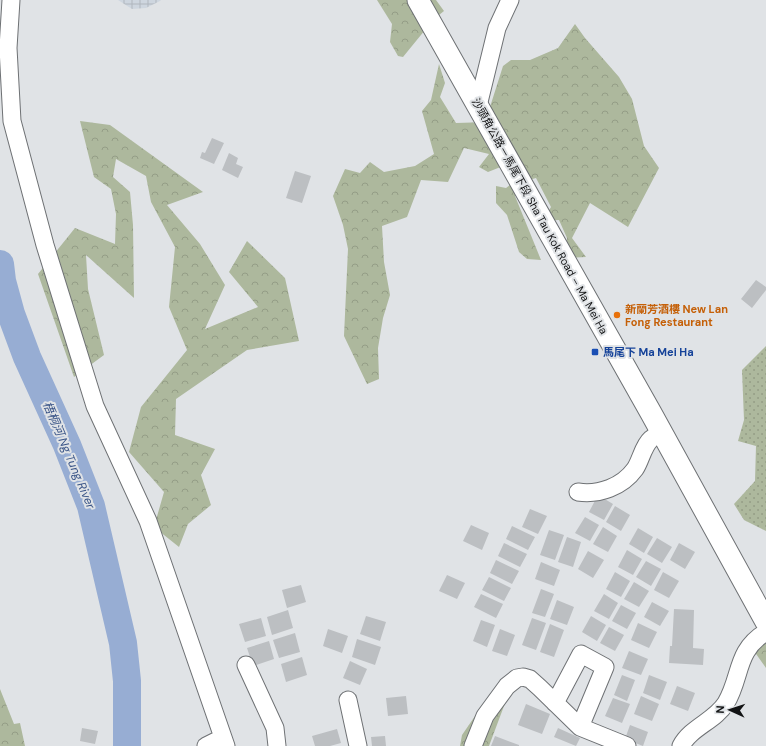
<svg xmlns="http://www.w3.org/2000/svg" width="766" height="746" font-family="'DM Sans','Noto Sans SC',sans-serif">
<defs>
<pattern id="industrial-grid" width="8" height="8" patternUnits="userSpaceOnUse"><rect width="8" height="8" fill="#ced6df"/><path d="M0 4h8M4 0v8" fill="none" stroke="#b0b7be"/></pattern>
<pattern id="grass-dots" width="8" height="8" patternUnits="userSpaceOnUse"><rect width="8" height="8" fill="#adb89d"/><path d="M2 2h.1M6 6h.1" fill="none" stroke="#949d86" stroke-width="1.8" stroke-linecap="round"/></pattern>
<pattern id="forest-crowns" width="20" height="18" patternUnits="userSpaceOnUse"><rect width="20" height="18" fill="#adb89d"/><path d="M2 6a3 3 0 1 1 6 0M12 15a3 3 0 1 1 6 0" fill="none" stroke="#949d86"/></pattern>
</defs>
<rect width="100%" height="100%" fill="#e0e3e6"/>
<path fill="url(#industrial-grid)" d="M118,0H161L160,1L146,8L132,9Z"/>
<path fill="url(#grass-dots)" d="M766,346V531L744,520L734,504L755,481L756,446L738,441L744,420L742,370Z"/>
<path fill="url(#forest-crowns)" d="M377,0H436L444,11L434,19L403,57L398,56L390,42L392,24Z
M575,24L585,38L619,77L632,99L644,146L659,168L628,227L590,203L572,238L586,257L566,258L567,238L559,220L543,221L551,207L536,178L525,181L515,196L541,260L527,259L519,252L507,215L496,203V186L506,188L524,174L516,161L488,172L479,167L489,154L464,148L448,182L421,180L407,217L382,226L384,262L390,295L383,318L378,348L379,379L367,384L344,336L348,249L343,225L333,196L345,169L360,173L370,162L384,172L415,166L434,154L422,111L431,100L439,64L445,83L440,97L456,123L488,122L490,107L503,66L511,60H530L558,48Z
M80,121L110,125L203,192L167,205L200,244L225,285L205,329L258,307L229,272L247,241L285,278L299,341L247,350L176,399L175,435L215,449L201,475L211,505L188,524L179,547L154,527L164,492L129,452L141,407L187,350L169,307L175,247L151,202L146,176L116,159L113,177L130,192L133,225L134,298L86,255L88,289L104,355L74,377L38,274L75,228L115,244L116,214L111,189L94,177Z
M766,640V668L754,651Z
M0,689L14,724L20,723L25,746H0Z
M500,692L507,698L489,746H460L462,735L486,700Z"/>
<g fill="none" stroke-linecap="round" stroke-linejoin="round">
<path stroke="#97add3" stroke-width="28" d="M0,264L2,281L11,314L27,357L67,445L91,506L123,643L127,681V746"/>
</g>
<path fill="#bcbfc2" d="M212,138L224,143L214,164L200,158L202,152L205,153Z
M229,153L238,158L236,164L243,167L238,178L222,170Z
M295,171L311,176L302,203L286,198Z
M756,280L766,287V290L752,308L741,299Z
M598,495L613,504L604,520L589,512Z
M615,506L630,515L621,531L606,522Z
M530,509L547,516L538,534L522,527Z
M585,517L599,525L590,541L575,533Z
M471,525L489,533L482,550L463,541Z
M512,526L535,537L528,550L506,539Z
M603,527L617,536L608,552L593,544Z
M638,528L653,537L644,553L629,544Z
M549,530L564,535L555,560L540,555Z
M567,537L581,542L573,567L558,562Z
M657,538L672,547L662,563L647,554Z
M504,543L527,554L520,567L498,556Z
M679,543L695,552L685,569L670,560Z
M627,550L642,559L633,575L618,567Z
M588,551L604,560L593,578L578,569Z
M496,560L519,571L512,584L490,573Z
M646,561L661,569L651,586L636,577Z
M541,562L560,570L554,586L535,579Z
M615,572L630,581L621,597L606,589Z
M663,572L679,581L669,598L654,590Z
M447,575L465,583L457,599L439,591Z
M489,577L511,588L504,601L482,590Z
M634,582L649,591L639,607L624,599Z
M301,585L306,602L287,608L282,590Z
M541,589L554,594L545,617L532,613Z
M481,594L503,604L496,618L474,607Z
M604,594L618,603L609,619L594,611Z
M557,600L574,607L567,625L550,619Z
M652,602L669,611L660,626L644,617Z
M621,605L636,613L627,629L612,621Z
M674,609L694,610L693,648L704,649L703,665L669,663L670,646H672Z
M288,610L293,628L272,635L267,617Z
M366,616L386,622L380,641L360,634Z
M591,616L606,625L597,641L582,632Z
M261,618L266,636L245,642L239,624Z
M532,618L546,623L536,650L522,645Z
M481,620L495,625L487,647L473,641Z
M638,623L657,632L649,648L631,640Z
M550,624L564,630L554,657L540,652Z
M609,627L624,635L615,651L600,643Z
M328,629L348,636L342,653L323,646Z
M500,629L515,635L507,656L492,651Z
M295,633L300,652L279,658L273,640Z
M357,639L381,647L375,665L352,657Z
M269,641L274,659L253,666L247,648Z
M629,651L648,659L641,675L622,668Z
M302,657L307,675L286,682L281,664Z
M350,661L367,669L360,685L343,678Z
M622,675L635,680L627,701L614,695Z
M649,675L667,682L660,700L643,693Z
M677,686L695,693L688,711L670,704Z
M406,696L408,714L388,716L386,698Z
M641,696L659,704L652,721L634,714Z
M613,698L630,704L622,723L605,716Z
M526,704L550,714L542,734L518,725Z
M630,725L648,732L643,746L625,739Z
M82,728L98,731L95,744L80,741Z
M558,728L580,738L576,746L554,737Z
M337,729L341,743L330,746H315L312,736Z
M385,736L386,746H372L371,737Z
M495,736L519,745V746H491Z"/>
<g fill="none" stroke-linecap="round" stroke-linejoin="round">
<defs>
<path id="minor" d="M11,0L8,48L12,121L45,245L95,406L148,521L226,746
M478,106L497,28L510,0
M578,492C599,495 622,487 635,469C641,460 643,446 651,439C654,436 659,435 662,433
M246,665L275,728L277,746
M348,700L358,746
M555,703L581,654L605,667L580,727
M206,746L222,738
M473,746L485,716L507,686L517,678L523,677L530,679L540,688L580,727L627,746
M681,746C691,727 715,721 726,703C742,676 735,651 766,632"/>
<path id="major" d="M418,0L651,413L766,622"/>
</defs>
<use href="#minor" stroke="#6e7174" stroke-width="19"/>
<use href="#major" stroke="#6e7174" stroke-width="23"/>
<use href="#minor" stroke="#fff" stroke-width="17"/>
<use href="#major" stroke="#fff" stroke-width="21"/>
</g>
<circle fill="#e8710a" stroke="#e0e3e6" stroke-width="1.5" cx="617" cy="315" r="4"/>
<rect fill="#1a4fb4" stroke="#e0e3e6" stroke-width="1.5" x="591" y="348" width="8" height="8" rx="2"/>
<g text-anchor="middle" dominant-baseline="central" stroke-width="4" stroke-linejoin="round" paint-order="stroke">
<g font-size="11" fill="#121314" stroke="#e0e3e6">
<text transform="translate(540 216) rotate(61)">沙頭角公路－馬尾下段 Sha Tau Kok Road – Ma Mei Ha</text>
</g>
<g font-size="11" font-weight="bold" fill="#c56008" stroke="#e0e3e6" text-anchor="start">
<text x="625" y="309">新蘭芳酒樓 New Lan<tspan x="625" dy="13">Fong Restaurant</tspan></text>
</g>
<g font-size="11" font-weight="bold" fill="#164399" stroke="#e0e3e6" text-anchor="start">
<text x="603" y="352">馬尾下 Ma Mei Ha</text>
</g>
<g font-size="12" font-style="italic" fill="#385386" stroke="#e0e3e6">
<text transform="translate(69 455) rotate(67)">梧桐河 Ng Tung River</text>
</g>
</g>
<g transform="translate(730 710) rotate(273)" stroke="#e0e3e6" stroke-width="3" paint-order="stroke">
<path d="M0-3L7 15L0 10L-7 15Z" fill="#121314"/>
<text y="-6" font-size="11" font-weight="bold" text-anchor="middle" fill="#121314">N</text>
</g>
</svg>
